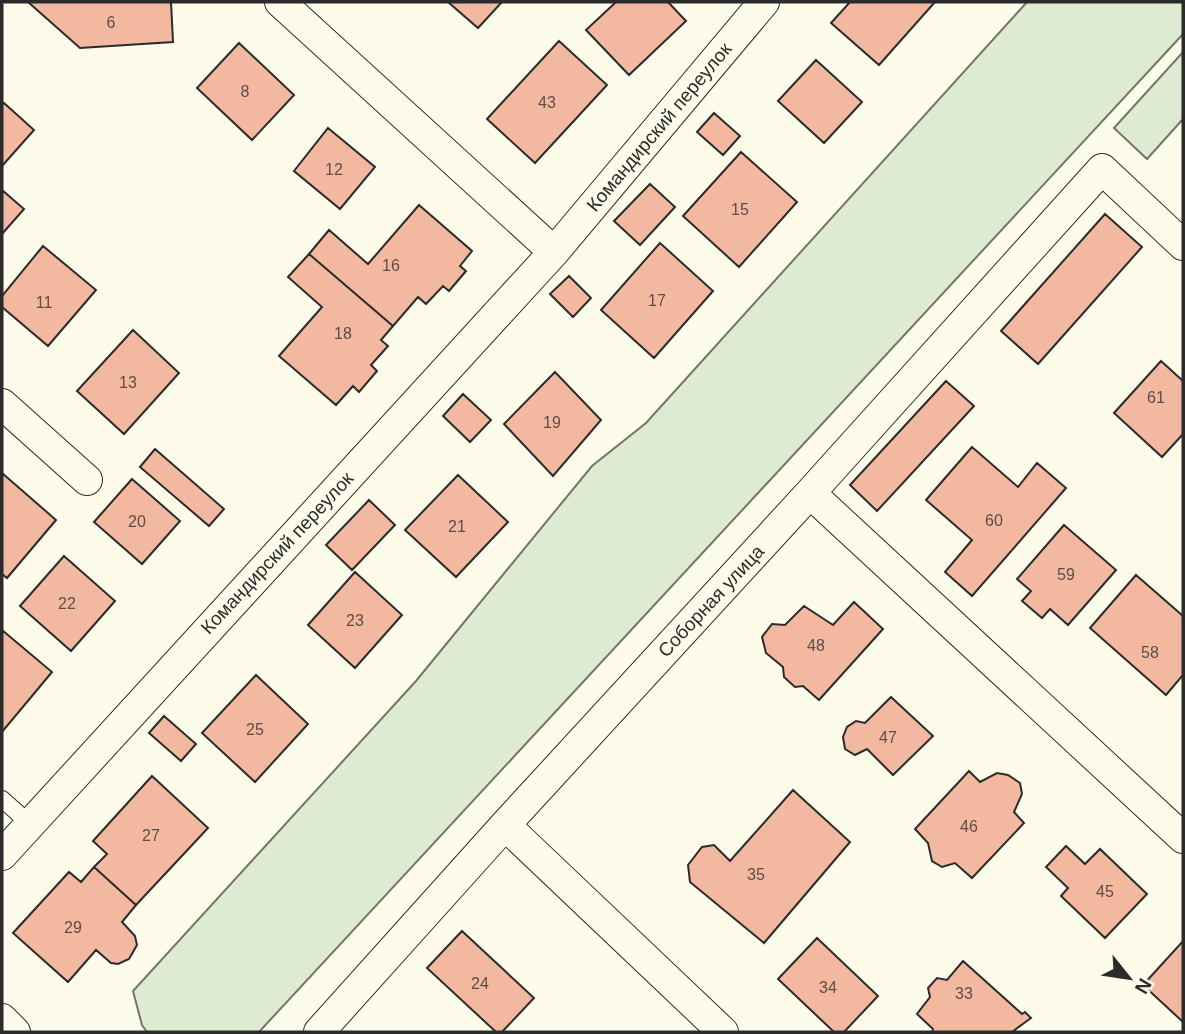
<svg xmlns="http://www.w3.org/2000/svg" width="1185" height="1034" font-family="Arial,sans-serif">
<rect width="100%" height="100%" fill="#fdfbea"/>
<path fill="#deebd1" stroke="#74746e" stroke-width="2" d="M1027,2H1183V34L259,1032H147L142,1025L133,991L416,681L592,466L646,423Z
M1183,52V119L1147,159L1114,128Z"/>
<path fill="#f2b8a0" stroke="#2b2b2b" stroke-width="2" d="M28,2H171L173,42L80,48Z
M448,2H502L478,28Z
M616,2H668L686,21L629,75L586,30Z
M850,2H935L879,65L831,23Z
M559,41L607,85L535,163L487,119Z
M239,43L294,95L252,140L197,88Z
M816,60L862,102L824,143L778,101Z
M4,103L34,130L2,166V105Z
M714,113L740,136L723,155L697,132Z
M328,128L375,167L340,209L294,171Z
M741,152L797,202L739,267L683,216Z
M650,184L675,207L640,245L614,221Z
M2,190L24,209L2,234Z
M419,205L472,251L460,266L466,271L449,291L443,286L426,304L418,297L393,326L309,254L329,230L368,264Z
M1105,214L1142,247L1038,364L1001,331Z
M660,243L713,291L654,358L601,310Z
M43,246L96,290L48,346L2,307V296Z
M309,254L393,326L381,340L388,346L371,365L377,371L359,392L353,386L336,405L279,356L322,307L288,277Z
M569,276L591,298L573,317L550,294Z
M133,330L179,373L124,434L77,391Z
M1161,361L1183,381V434L1162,457L1114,413Z
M555,372L601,420L553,476L504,424Z
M946,381L974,406L877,511L850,485Z
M463,394L491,420L470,442L443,416Z
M972,447L1018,487L1037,463L1066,488L972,596L945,572L972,540L926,500Z
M155,449L224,509L209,526L140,467Z
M2,473L56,520L7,578L2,574Z
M458,475L508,522L456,577L405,530Z
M132,479L180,521L142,564L94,522Z
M369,500L395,525L352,570L326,545Z
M1064,525L1116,570L1068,625L1050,609L1042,618L1022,601L1031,591L1017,579Z
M64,556L115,601L71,651L20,606Z
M355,572L402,615L355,668L308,625Z
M1136,575L1183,616V675L1166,695L1090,628Z
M854,602L883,629L819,700L803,686L795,687L784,677L783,667L766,653L762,637L772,624L785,625L804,606L833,625Z
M2,630L52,672L2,732Z
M256,675L308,724L255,782L202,733Z
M891,697L933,736L893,775L867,749L855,755L845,749L843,737L847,727L856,721L865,723Z
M164,716L196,744L181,761L149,733Z
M969,771L980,782L997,773L1008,775L1020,783L1022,794L1014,812L1024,823L972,878L955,863L942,867L932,861L928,843L915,829Z
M152,776L208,828L136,905L94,867L107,854L93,841Z
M793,790L850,842L764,943L690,882L688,865L702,847L714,845L730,861Z
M1066,846L1085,864L1100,849L1147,894L1105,938L1061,896L1068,888L1046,867Z
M94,867L136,905L122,922L135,936L137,945L129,959L118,964L111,963L96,950L68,982L13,933L69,872L81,882Z
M462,931L534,998L502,1032H496L427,968Z
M817,938L878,996L844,1032H834L778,979Z
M1183,941V1022L1143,985Z
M963,961L1022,1014L1025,1012L1031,1018L1012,1032H932L933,1029L917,1014L930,997L928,988L937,978L947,980Z"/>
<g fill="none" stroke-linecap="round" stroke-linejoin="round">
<defs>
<path id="service" d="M2,799L29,823"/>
<path id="minor" d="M280,2L554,252
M2,404L87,480
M810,493L1183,838
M505,825L723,1032
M2,855L554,252L764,2
M2,1019L15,1032
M319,1032L505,825L810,493L1102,169L1183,245"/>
</defs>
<use href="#service" stroke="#2b2b2b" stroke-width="18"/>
<use href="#minor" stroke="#2b2b2b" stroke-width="32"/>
<use href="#service" stroke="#fdfbea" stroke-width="16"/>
<use href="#minor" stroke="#fdfbea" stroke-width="30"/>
</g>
<g text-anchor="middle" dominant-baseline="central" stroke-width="5" stroke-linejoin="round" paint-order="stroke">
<g font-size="16" fill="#5d4e48">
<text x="111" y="22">6</text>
<text x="245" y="91">8</text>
<text x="547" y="102">43</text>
<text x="334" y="169">12</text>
<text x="740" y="209">15</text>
<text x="391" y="265">16</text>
<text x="657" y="300">17</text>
<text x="44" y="302">11</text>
<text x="343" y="333">18</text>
<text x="128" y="382">13</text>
<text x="1156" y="397">61</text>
<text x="552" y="422">19</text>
<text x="994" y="520">60</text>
<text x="137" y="521">20</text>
<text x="457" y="526">21</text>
<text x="1066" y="574">59</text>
<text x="67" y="603">22</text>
<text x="355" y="620">23</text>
<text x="816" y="645">48</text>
<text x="1150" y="652">58</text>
<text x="255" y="729">25</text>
<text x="888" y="737">47</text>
<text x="969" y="826">46</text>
<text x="151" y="835">27</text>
<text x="756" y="874">35</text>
<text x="1105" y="891">45</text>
<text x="73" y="927">29</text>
<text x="480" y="983">24</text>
<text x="828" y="987">34</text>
<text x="964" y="993">33</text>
</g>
<g font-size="19" fill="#2b2b2b" stroke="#fdfbea">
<text transform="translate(659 127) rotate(-50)">Командирский переулок</text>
<text transform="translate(277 553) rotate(-47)">Командирский переулок</text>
<text transform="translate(711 601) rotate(-47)">Соборная улица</text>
</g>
</g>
<rect width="1185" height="1034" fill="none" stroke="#2b2b2b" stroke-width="7"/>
<g transform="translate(1129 978) rotate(120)" stroke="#fdfbea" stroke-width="5" paint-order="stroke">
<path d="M0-5L12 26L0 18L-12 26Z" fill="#2b2b2b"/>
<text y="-10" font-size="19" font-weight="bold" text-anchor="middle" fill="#2b2b2b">N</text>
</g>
</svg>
